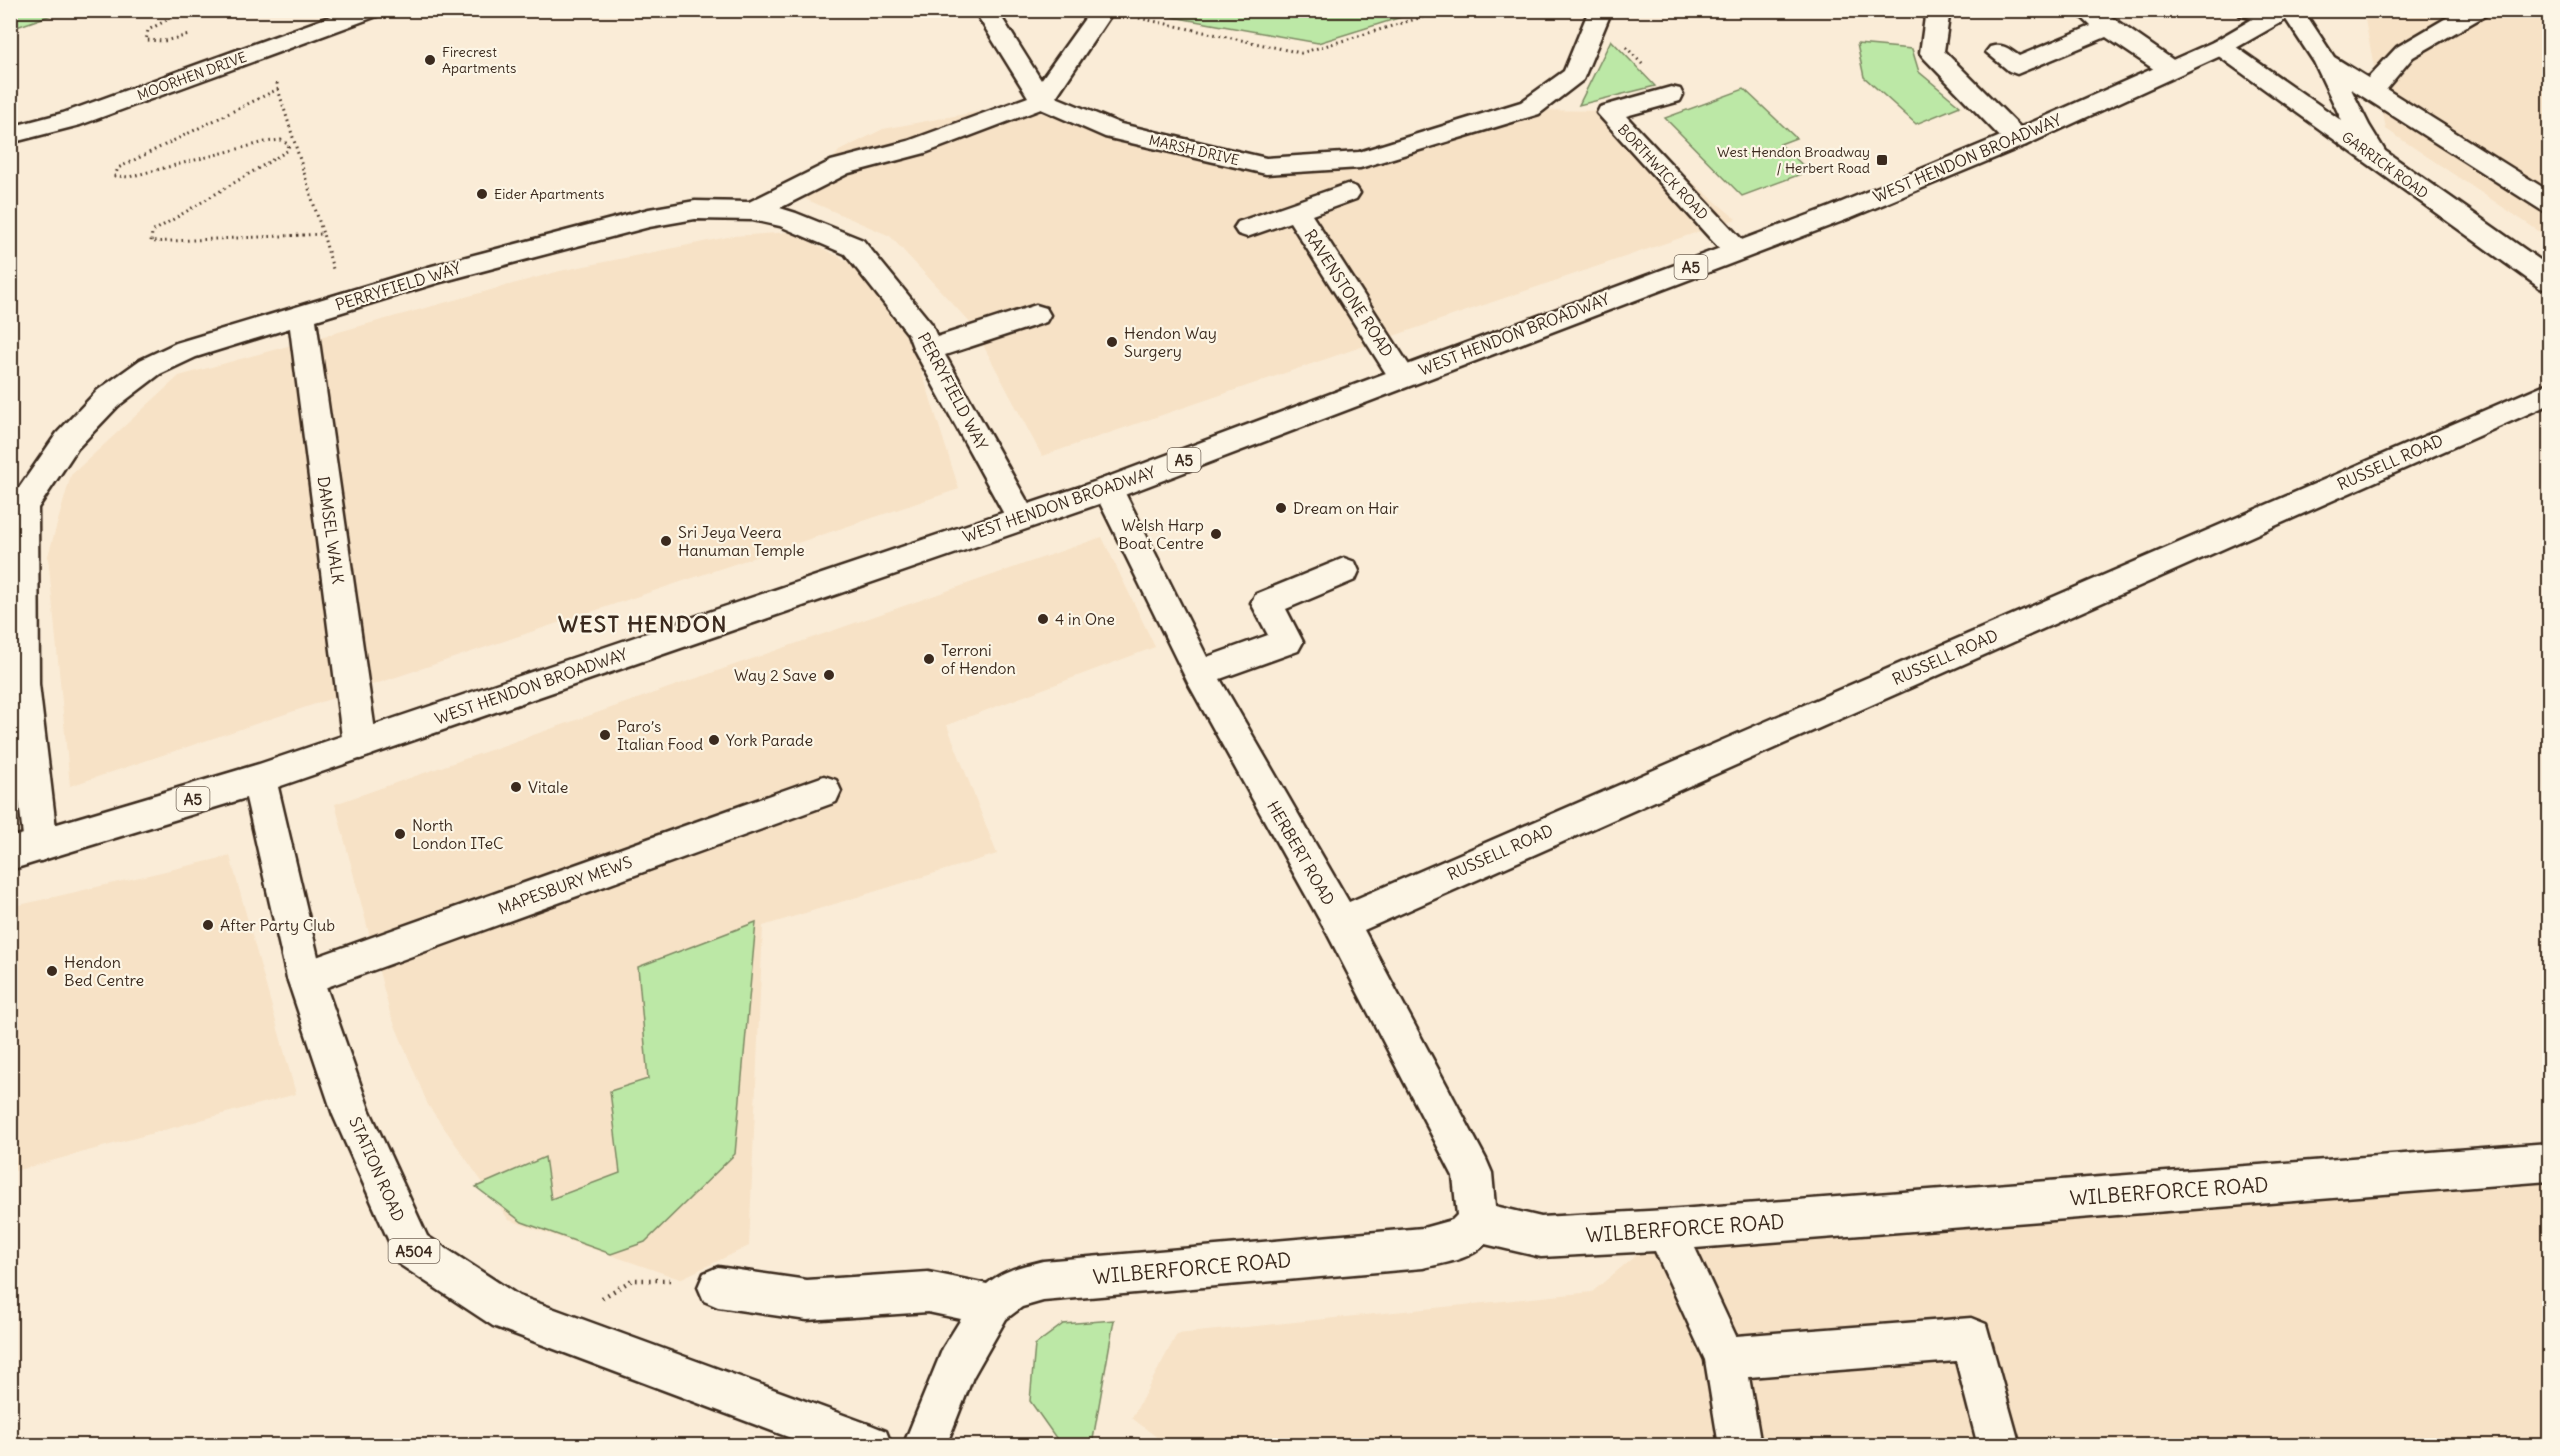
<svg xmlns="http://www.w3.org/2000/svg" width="2560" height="1456" font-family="Delius,sans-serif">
<rect width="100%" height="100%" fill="#faecd7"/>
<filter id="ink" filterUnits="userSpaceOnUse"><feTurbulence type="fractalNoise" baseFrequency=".0167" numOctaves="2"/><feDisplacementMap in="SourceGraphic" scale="12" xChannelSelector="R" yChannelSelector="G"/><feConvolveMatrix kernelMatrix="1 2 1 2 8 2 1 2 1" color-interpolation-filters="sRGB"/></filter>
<g filter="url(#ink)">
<path fill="#f7e2c6" d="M2382,10L2549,11V238L2386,129L2365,20Z
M1042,100L1026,109L1262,168L1360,161L1529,110L1609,111L1736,219L1042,456L973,326L890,236L803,198L839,151L883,129Z
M791,232L861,268L915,350L959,489L70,786L48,556L71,475L179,376L560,271L733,236Z
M1102,537L1155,647L947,725L997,854L763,926L749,1246L680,1279L509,1220L428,1105L390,1013L335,804Z
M230,856L296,1094L11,1172V907Z
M2549,1162V1445L1168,1446L1132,1418L1177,1334L1592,1292L1666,1230Z"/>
<path fill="#bce8a6" stroke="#7c8962" stroke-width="1.5" d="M11,10H63V11L11,29Z
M1133,10H1421V11L1318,43Z
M1611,40L1655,86L1579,105Z
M1857,44L1912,49L1919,72L1960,106L1916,124L1864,77Z
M1744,89L1796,138L1780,144L1809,171L1742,196L1665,118Z
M756,922L735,1154L645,1242L611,1254L522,1222L476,1187L545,1157L551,1199L620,1173L610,1091L648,1079L638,967Z
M1114,1320L1092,1445H1061L1030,1401L1035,1345L1063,1324Z"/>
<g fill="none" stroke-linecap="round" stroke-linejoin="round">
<defs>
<path id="minor" d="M348,10H383L380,15L80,125L10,143V127L63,113Z
M974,10H997L1041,80L1091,10H1114L1056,97L1121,124L1266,158L1359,152L1521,102L1564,71L1589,10H1612L1583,80L1539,114L1360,168L1266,174L1105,137L1041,109L925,153L849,173L780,208L796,213L863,240L931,323L937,337L1036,305L1046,308L1050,315L1046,322L945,355L1036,517L1032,525L1021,529L1010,525L914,350L908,334L845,254L780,226L753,220L695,219L649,227L437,283L316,320L377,745L372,755L360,759L348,755L343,745L290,328L196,357L160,374L118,406L77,449L38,508L39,684L58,845L53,856L41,861L29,856L24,845L10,719V501L57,433L98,390L140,360L176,343L432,266L649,209L695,201L749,202L831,161L908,141L1028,97Z
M1926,10H1950L1944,51L2026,133L2030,139L2026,145L2017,147L2008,145L1924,58L1920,53Z
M2074,10H2101L2179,64L2182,69L2179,74L2170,77L2161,74L2106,37L2017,74L2009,71L1986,52L1990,47C2003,43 2009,49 2019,56L2091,26Z
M2237,10C2250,10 2276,5 2284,17L2280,10H2303L2334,57L2368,78L2397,47L2460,10H2489L2486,15L2413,57L2386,89L2550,192V213L2541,210L2351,89L2369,125L2385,151L2550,267V290L2540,288L2213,52L2209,47L2213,42L2221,40L2229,42L2342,121L2314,62L2285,18L2281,23L2273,25L2240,15Z
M1671,87L1680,89L1683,95L1680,101L1626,116L1745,243L1749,250L1745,257L1736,259L1727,257L1597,113L1600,107Z
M1347,184L1356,187L1360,193L1356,199L1312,215L1416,376L1412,383L1402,386L1392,383L1290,222L1247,237L1238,234L1234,228L1238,222Z
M2550,382V404L1364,930L1486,1159L1492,1173L1495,1206L1541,1217L1666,1210L2550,1143V1181L1695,1248L1736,1336L1971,1318L1986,1324L2020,1446H1978L1956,1361L1749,1377L1761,1446H1719L1705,1360L1655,1251L1541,1257L1485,1244C1470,1260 1443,1263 1423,1268L1043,1301L1022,1307L1006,1319L973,1377L946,1446H903L943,1348L961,1319L928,1312L807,1320L718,1307L704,1301L698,1287L704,1273L718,1267L807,1280L928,1272L987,1284C1003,1270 1023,1266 1043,1261L1423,1228L1452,1220L1457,1215L1453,1176L1328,935L1188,683L1093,489L1097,481L1108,477L1119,481L1207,657L1268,635L1251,603L1256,594L1344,558L1355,562L1359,571L1355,580L1286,609L1303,642L1298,651L1220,679L1349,902Z
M824,776L836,780L841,791L836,802L305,995L292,990L287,978L292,966L305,961Z"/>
<path id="major" d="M2268,10H2297L2294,15L2229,52L2026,145L1848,219L1119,497L278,787L323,978L369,1109L427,1236L519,1296L871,1425L886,1431L892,1446H812L493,1326L399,1264L333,1115L287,978L246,798L10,870V838L259,764L1097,481L1830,207L2008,133L2213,42Z"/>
</defs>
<use href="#minor" stroke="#3b2a1e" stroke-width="5"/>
<use href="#major" stroke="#3b2a1e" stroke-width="5"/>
<path stroke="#3b2a1e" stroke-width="3" stroke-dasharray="1.5 4" stroke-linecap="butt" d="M186,10L148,30L146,40L164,41L189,35
M1139,18L1301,53L1446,10
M1626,47L1643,65
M277,83L278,89L118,168L115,176L129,177L265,142L281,140L289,145L287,151L152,232L151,242L323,234L333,269
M278,89L323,234"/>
<path stroke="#3b2a1e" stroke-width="4.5" stroke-dasharray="1.5 5" stroke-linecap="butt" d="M602,1298L632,1280H674"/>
<use href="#minor" fill="#fcf5e5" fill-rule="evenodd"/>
<use href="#major" fill="#fcf5e5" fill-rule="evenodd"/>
</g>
</g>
<g fill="#3b2a1e" stroke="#fcf5e5" stroke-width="2">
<circle cx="430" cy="60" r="6"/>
<rect x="1876" y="154" width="12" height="12" rx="3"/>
<circle cx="482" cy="194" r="6"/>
<circle cx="1112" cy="342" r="6"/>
<circle cx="1281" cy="508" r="6"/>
<circle cx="1216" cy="534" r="6"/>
<circle cx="666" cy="541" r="6"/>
<circle cx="1043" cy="619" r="6"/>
<circle cx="929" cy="659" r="6"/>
<circle cx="829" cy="675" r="6"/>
<circle cx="605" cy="735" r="6"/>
<circle cx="714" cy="740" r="6"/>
<circle cx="516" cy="787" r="6"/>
<circle cx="400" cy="834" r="6"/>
<circle cx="208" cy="925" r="6"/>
<circle cx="52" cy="971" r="6"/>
</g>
<g text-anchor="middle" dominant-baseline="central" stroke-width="4.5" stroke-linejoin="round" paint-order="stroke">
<g font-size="14" fill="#3b2a1e" stroke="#fcf5e5" text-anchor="start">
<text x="442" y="52">Firecrest<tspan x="442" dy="16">Apartments</tspan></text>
<text x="1870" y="152" text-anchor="end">West Hendon Broadway<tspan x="1870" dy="16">/ Herbert Road</tspan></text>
<text x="494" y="194">Eider Apartments</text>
</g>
<g font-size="14" fill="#3b2a1e" stroke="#fcf5e5">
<text transform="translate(192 76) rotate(-20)">MOORHEN DRIVE</text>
<text transform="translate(1194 150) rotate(13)">MARSH DRIVE</text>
<text transform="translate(2385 165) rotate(36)">GARRICK ROAD</text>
<text transform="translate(1663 172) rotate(47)">BORTHWICK ROAD</text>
</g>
<g fill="#fcf5e5" stroke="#75675a" stroke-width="1.5">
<rect x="1674.5" y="255" width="33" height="24" rx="4.5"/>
<rect x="1167.5" y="448" width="33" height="24" rx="4.5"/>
<rect x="176.5" y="787" width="33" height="24" rx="4.5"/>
<rect x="388.5" y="1239" width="51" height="24" rx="4.5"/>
</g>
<g font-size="15" font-weight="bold" fill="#3b2a1e">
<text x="1691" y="267">A5</text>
<text x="1184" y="460">A5</text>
<text x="193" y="799">A5</text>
<text x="414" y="1251">A504</text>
</g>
<g font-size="16" fill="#3b2a1e" stroke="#fcf5e5">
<text transform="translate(1967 158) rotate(-23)">WEST HENDON BROADWAY</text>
<text transform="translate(398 286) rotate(-17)">PERRYFIELD WAY</text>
<text transform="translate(1349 293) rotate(57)">RAVENSTONE ROAD</text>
<text transform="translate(1514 334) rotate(-21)">WEST HENDON BROADWAY</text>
<text transform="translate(953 391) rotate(62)">PERRYFIELD WAY</text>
<text transform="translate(2390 462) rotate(-24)">RUSSELL ROAD</text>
<text transform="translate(1059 504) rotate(-19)">WEST HENDON BROADWAY</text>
<text transform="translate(331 530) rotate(82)">DAMSEL WALK</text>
<text transform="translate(1945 657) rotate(-24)">RUSSELL ROAD</text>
<text transform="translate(531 686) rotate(-19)">WEST HENDON BROADWAY</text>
<text transform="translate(1500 852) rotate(-24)">RUSSELL ROAD</text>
<text transform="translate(1301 853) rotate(60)">HERBERT ROAD</text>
<text transform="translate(565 885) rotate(-20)">MAPESBURY MEWS</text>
<text transform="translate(377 1169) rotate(66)">STATION ROAD</text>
</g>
<g font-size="16" fill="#3b2a1e" stroke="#fcf5e5" text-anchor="start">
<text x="1124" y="333">Hendon Way<tspan x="1124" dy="18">Surgery</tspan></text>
<text x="1293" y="508">Dream on Hair</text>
<text x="1204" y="525" text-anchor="end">Welsh Harp<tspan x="1204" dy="18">Boat Centre</tspan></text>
<text x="678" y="532">Sri Jeya Veera<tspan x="678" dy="18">Hanuman Temple</tspan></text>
<text x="1055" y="619">4 in One</text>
<text x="941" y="650">Terroni<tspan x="941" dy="18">of Hendon</tspan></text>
<text x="817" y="675" text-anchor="end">Way 2 Save</text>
<text x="617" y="726">Paro’s<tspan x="617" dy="18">Italian Food</tspan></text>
<text x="726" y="740">York Parade</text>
<text x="528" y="787">Vitale</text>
<text x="412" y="825">North<tspan x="412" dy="18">London ITeC</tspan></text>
<text x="220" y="925">After Party Club</text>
<text x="64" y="962">Hendon<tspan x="64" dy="18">Bed Centre</tspan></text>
</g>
<g font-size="20" fill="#3b2a1e" stroke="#fcf5e5">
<text transform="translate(2169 1191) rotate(-4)">WILBERFORCE ROAD</text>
<text transform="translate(1685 1228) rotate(-4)">WILBERFORCE ROAD</text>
<text transform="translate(1192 1268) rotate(-5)">WILBERFORCE ROAD</text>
</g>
<g font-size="22" font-weight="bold" letter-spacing="1.5" fill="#3b2a1e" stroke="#fcf5e5">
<text x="643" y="624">WEST HENDON</text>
</g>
</g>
<rect width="2560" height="1456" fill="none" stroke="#fcf5e5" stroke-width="36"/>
<rect x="18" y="18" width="2524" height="1420" fill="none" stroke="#3b2a1e" stroke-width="2" filter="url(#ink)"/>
</svg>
